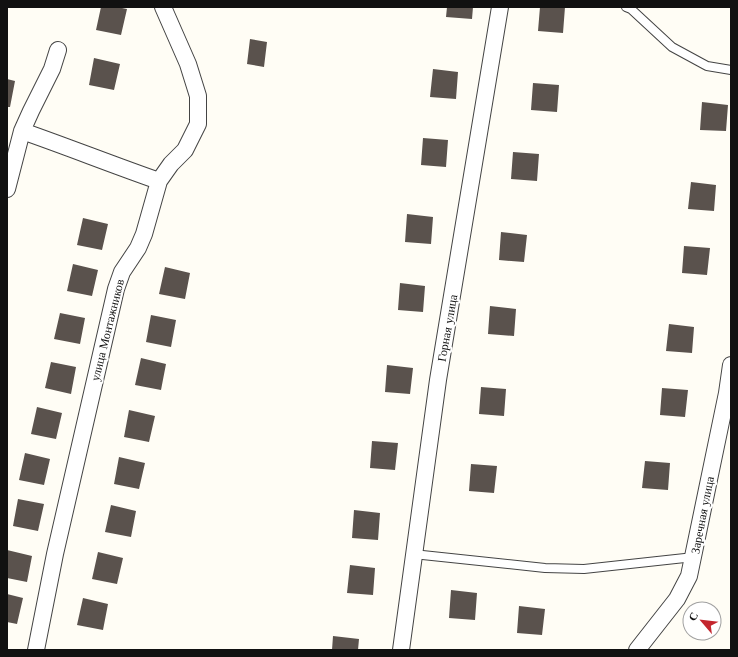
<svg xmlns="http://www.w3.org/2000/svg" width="738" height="657" font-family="'Libre Baskerville',serif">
<rect width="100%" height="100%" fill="#fffdf5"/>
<path fill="#5a524d" d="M101,7H117L127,9L121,35L96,30Z
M447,7H473L472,19L446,17Z
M540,7H565L563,33L538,31Z
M250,39L267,42L264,67L247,64Z
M94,58L120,64L114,90L89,85Z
M433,69L458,72L456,99L430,97Z
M7,79L15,81L10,107H7Z
M533,83L559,85L557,112L531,110Z
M702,102L728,105L726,131L700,130Z
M423,138L448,140L446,167L421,165Z
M513,152L539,154L537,181L511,179Z
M691,182L716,185L714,211L688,209Z
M407,214L433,217L431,244L405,242Z
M83,218L108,224L102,250L77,245Z
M501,232L527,235L524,262L499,260Z
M684,246L710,248L707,275L682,273Z
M73,264L98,270L92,296L67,291Z
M165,267L190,273L185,299L159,294Z
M400,283L425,286L423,312L398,310Z
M490,306L516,309L514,336L488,334Z
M60,313L85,318L80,344L54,339Z
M151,315L176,320L171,347L146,342Z
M669,324L694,327L692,353L666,351Z
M141,358L166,364L161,390L135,385Z
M51,362L76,367L71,394L45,388Z
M387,365L413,368L410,394L385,392Z
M481,387L506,389L504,416L479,414Z
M662,388L688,390L685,417L660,415Z
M37,407L62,413L56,439L31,434Z
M129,410L155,416L149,442L124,437Z
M372,441L398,443L395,470L370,468Z
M25,453L50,459L44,485L19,480Z
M119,457L145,463L139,489L114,484Z
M645,461L670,463L668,490L642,488Z
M471,464L497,466L494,493L469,491Z
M18,499L44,504L38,531L13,526Z
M111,505L136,511L131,537L105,532Z
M354,510L380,513L378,540L352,538Z
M7,550L32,556L27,582L7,578Z
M98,552L123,558L117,584L92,579Z
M350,565L375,568L373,595L347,593Z
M451,590L477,593L475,620L449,618Z
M7,594L23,598L17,624L7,622Z
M83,598L108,604L103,630L77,625Z
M519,606L545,609L542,635L517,633Z
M333,636L359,639L358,650H332Z"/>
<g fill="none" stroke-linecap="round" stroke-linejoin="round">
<defs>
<path id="lane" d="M626,7L631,9L672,47L707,66L731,70
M413,554L545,568L584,569L694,557"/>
<path id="street" d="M22,131C68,147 113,165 159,181
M7,189L22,131L31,111L52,69L58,50
M36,650L55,554L116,289L122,272L138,248L144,234L159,181L171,164L185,150L198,124V96L188,64L163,7
M401,650L438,380L500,7
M637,650L677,599L689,576L727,393L731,365"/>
</defs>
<use href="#lane" stroke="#444" stroke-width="10"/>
<use href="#street" stroke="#444" stroke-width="18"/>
<use href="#lane" stroke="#fff" stroke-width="8"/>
<use href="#street" stroke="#fff" stroke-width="16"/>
</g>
<g text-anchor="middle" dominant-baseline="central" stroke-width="4" stroke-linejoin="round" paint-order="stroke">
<g font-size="12" fill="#111" stroke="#fff">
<text transform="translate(447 328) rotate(-80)">Горная улица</text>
<text transform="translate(107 330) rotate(-76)">улица Монтажников</text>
<text transform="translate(702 515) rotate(-79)">Заречная улица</text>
</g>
</g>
<rect width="738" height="657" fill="none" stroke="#111111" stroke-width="16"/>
<g transform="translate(702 621) rotate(298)"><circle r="19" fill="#ffffff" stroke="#a0a0a0"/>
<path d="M0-3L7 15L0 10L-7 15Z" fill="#c4262e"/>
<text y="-6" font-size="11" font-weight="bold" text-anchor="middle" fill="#111111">С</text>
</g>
</svg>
